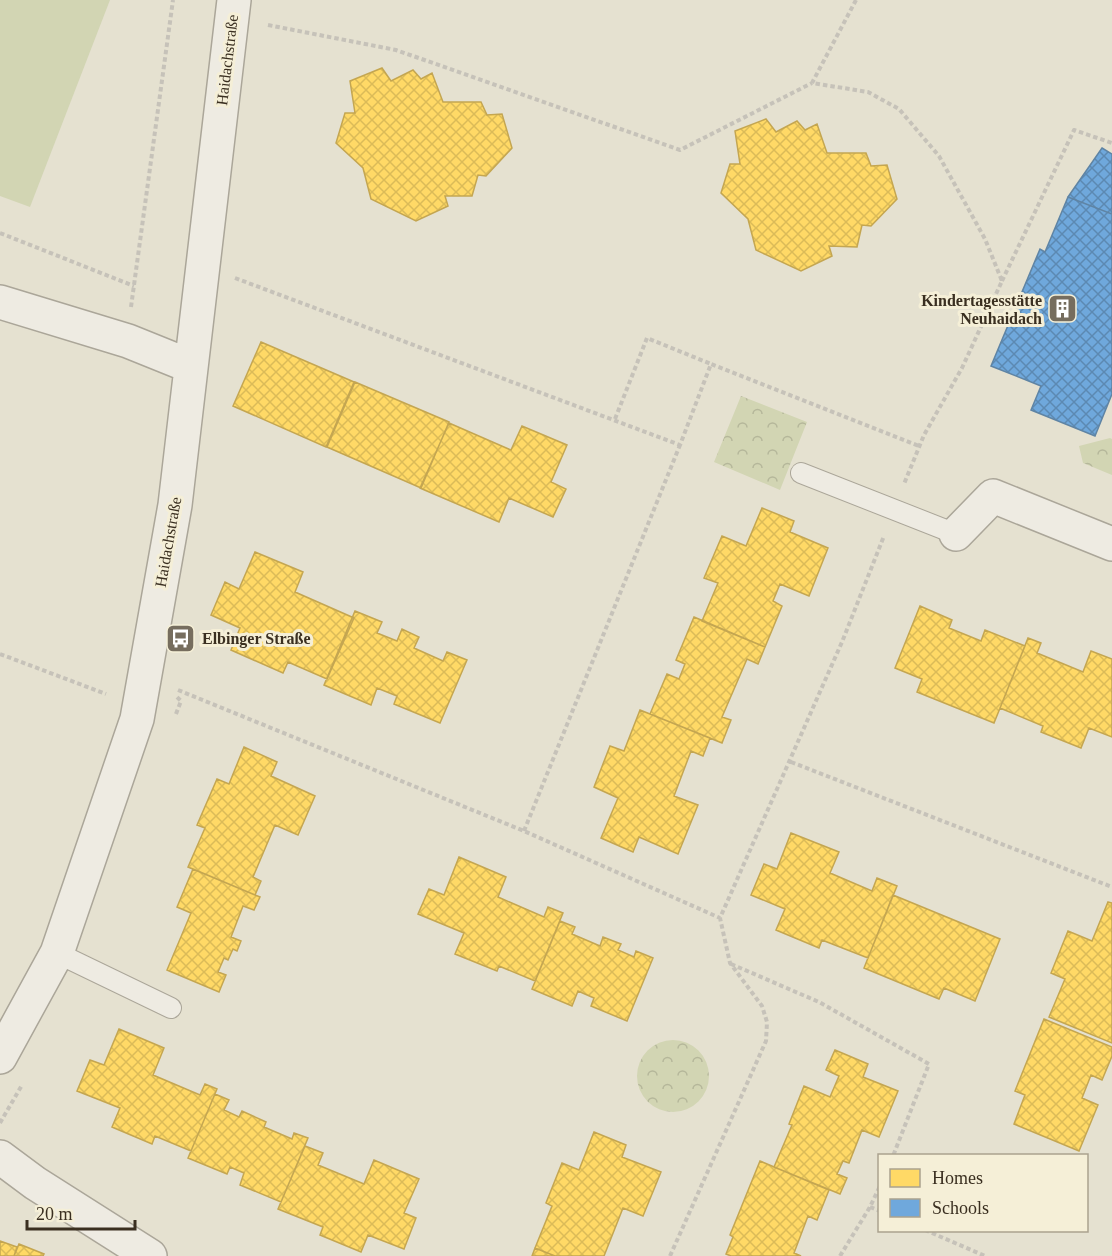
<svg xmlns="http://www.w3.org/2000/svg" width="1112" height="1256" font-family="'Times New Roman',serif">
<defs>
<pattern id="park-crowns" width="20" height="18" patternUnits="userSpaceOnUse" patternTransform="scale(1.5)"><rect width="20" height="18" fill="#d2d5b3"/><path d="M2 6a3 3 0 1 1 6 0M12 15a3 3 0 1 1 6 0" fill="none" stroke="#b5b79a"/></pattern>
<pattern id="homes-cross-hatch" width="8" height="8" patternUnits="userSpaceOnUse" patternTransform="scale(1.5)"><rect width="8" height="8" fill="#ffd966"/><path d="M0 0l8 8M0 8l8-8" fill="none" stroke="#dbbb58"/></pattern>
<pattern id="schools-cross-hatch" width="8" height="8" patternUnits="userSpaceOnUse" patternTransform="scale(1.5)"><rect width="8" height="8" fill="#6fa8dc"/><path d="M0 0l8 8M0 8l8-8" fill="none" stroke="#5c89b2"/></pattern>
</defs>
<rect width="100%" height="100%" fill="#e5e1d0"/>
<path fill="url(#park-crowns)" d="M741,396L807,422L780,490L714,462Z
M1110,438L1112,439V475L1083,463L1079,446Z
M637 1076a36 36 0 1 1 72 0a36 36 0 1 1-72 0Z"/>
<path fill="#d2d5b3" d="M0,0H110L30,207L0,196Z"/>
<path fill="url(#homes-cross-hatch)" stroke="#c4a651" stroke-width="1.5" d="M382,68L391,81L413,70L421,79L432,73L443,102H481L487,115L502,114L512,148L486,176L478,175L472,196H445L448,206L416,221L371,199L363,168L336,143L345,113H355L350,81Z
M766,119L776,132L797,121L805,130L817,124L827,153H866L871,166L887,165L897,199L871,226L862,225L857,247L829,246L832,256L801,271L756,250L748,219L721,193L730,164H740L735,131Z
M261,342L354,382L326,447L233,406Z
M355,382L449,422L421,488L327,447Z
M449,423L511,450L522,426L567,445L551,482L566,489L553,517L509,498L499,522L420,488Z
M762,508L794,521L790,532L828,548L809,596L780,584L773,601L782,606L765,647L702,621L718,583L704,578L722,536L746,546Z
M255,552L303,572L295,592L354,618L327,679L288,662L283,673L231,650L240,628L211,615L225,582L239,589Z
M920,606L952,620L949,628L981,641L985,630L1025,646L994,723L917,692L922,679L895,668Z
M355,611L382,622L377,633L397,641L402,629L419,637L414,648L443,661L447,652L467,660L440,723L394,704L397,696L377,688L371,705L324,685Z
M694,617L765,647L758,664L747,659L722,717L731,720L722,743L650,714L667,674L679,679L685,664L676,660Z
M1028,638L1041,643L1037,653L1083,672L1091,651L1112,659V737L1089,728L1081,748L1041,732L1043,726L1000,708Z
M640,710L710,738L703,756L691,751L674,796L698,805L678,854L639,837L633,852L601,838L618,798L594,787L610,746L624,751Z
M244,747L277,762L271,776L315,796L298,835L275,825L253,877L261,881L255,895L188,867L205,828L197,825L217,779L229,784Z
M791,833L839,852L830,873L872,891L877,878L897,886L868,958L822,940L819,948L776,930L785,909L751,895L764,864L777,869Z
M459,857L506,877L498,897L544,917L548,907L563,913L535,981L499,966L497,971L455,954L464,933L418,914L429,889L444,895Z
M193,869L260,897L254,910L243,906L231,937L241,941L237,951L233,949L228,960L224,958L218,972L226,975L219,992L167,970L191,913L177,907Z
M893,895L1000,939L975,1001L944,988L939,999L864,968Z
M1108,902L1112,903V1043L1049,1017L1065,979L1051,973L1068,931L1092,941Z
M560,921L575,927L572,934L600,946L603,937L621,944L618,950L634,957L636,951L653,958L627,1021L591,1006L594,998L578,991L572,1006L532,989Z
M1044,1019L1112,1047V1056L1102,1080L1091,1075L1082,1098L1098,1105L1079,1151L1014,1124L1025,1095L1015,1091Z
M119,1029L164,1048L153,1075L200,1095L205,1084L217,1089L191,1151L155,1136L152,1144L112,1127L120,1108L77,1091L90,1060L104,1065Z
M835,1050L868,1064L863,1077L898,1091L879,1137L862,1130L849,1163L843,1161L837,1174L847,1178L840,1194L774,1167L792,1125L789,1124L804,1086L830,1097L839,1076L826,1070Z
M215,1094L229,1100L224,1110L239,1117L242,1111L266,1122L264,1127L292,1139L294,1133L308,1138L281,1202L240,1185L244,1173L230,1167L227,1174L188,1158Z
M594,1132L626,1145L622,1157L661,1172L643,1216L623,1208L604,1256H555L535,1248L552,1206L546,1203L562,1163L579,1170Z
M305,1146L323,1153L318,1165L364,1184L374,1160L419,1179L404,1213L416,1218L404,1249L368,1235L361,1252L320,1235L323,1227L278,1209Z
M760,1161L829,1190L817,1220L808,1216L794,1253L801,1256H731L726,1254L733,1237L730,1235Z
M0,1241L17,1247L14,1256H0Z
M19,1244L44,1254L43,1256H14Z
M535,1248L555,1256H532Z"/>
<path fill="url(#schools-cross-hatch)" stroke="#5f84a4" stroke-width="1.5" d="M1102,148L1112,154V214L1068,197Z
M1068,197L1112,214V394L1095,436L1031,410L1041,386L991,366L1040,249L1045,252Z"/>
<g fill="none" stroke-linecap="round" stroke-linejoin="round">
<defs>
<path id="lane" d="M801,473L956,534
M57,953L171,1008"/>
<path id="street" d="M0,302L128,341L190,366
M956,534L993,496L1112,544
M0,1057L57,953L137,719L175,505L234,0
M0,1157L35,1183L150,1256"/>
</defs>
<use href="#lane" stroke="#aba699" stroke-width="22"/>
<use href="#street" stroke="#aba699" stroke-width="36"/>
<path stroke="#c6c2b9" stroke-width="4" stroke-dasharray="4.5 3" stroke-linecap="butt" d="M856,0L812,83L868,92L899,109L939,156L985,239L1002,281L962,368L924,435L904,484
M268,25L396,50L680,150L812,83
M0,233L134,286
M235,278L680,445L711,364L919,446
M1002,281L1074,130L1112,143
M131,307L173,0
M615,419L647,338L711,364
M0,654L106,694
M178,690L524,831L720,918
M176,714L181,701L177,697
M791,762L1112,887
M524,831L680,445
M731,964L819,1002L929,1064L893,1156
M0,1123L22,1085
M870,1207L880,1211
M925,1230L985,1256
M670,1256L766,1041L767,1022L762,1006L730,963L720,918L842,642L884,536
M840,1256L870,1207L880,1186"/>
<use href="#lane" stroke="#eeebe2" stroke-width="20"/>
<use href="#street" stroke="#eeebe2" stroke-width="33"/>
</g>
<defs>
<symbol id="building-square" viewBox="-11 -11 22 22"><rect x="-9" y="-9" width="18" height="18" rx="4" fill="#766d5e" stroke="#f5efd7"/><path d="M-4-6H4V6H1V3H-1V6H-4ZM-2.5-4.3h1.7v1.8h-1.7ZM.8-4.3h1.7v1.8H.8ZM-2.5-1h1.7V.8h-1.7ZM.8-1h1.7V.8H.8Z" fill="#fff"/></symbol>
<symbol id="bus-square" viewBox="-11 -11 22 22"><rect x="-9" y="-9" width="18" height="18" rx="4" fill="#766d5e" stroke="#f5efd7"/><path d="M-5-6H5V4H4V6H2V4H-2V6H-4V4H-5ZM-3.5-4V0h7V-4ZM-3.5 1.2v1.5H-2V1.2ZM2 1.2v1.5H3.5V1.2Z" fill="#fff"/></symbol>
</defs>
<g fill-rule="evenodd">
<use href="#building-square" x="1046" y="292" width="33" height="33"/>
<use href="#bus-square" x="164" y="622" width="33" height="33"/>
</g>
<g text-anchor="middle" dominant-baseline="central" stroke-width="6" stroke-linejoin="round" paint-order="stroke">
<g font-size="16" fill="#3a2f20" stroke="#f5efd7">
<text transform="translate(227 60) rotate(-83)">Haidachstraße</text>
<text transform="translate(168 542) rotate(-80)">Haidachstraße</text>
</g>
<g font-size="16" font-weight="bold" fill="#3a2f20" stroke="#f5efd7" text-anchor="end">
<text x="1042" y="300">Kindertagesstätte<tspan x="1042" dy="18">Neuhaidach</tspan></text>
<text x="202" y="638" text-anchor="start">Elbinger Straße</text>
</g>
</g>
<rect x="878" y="1154" width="210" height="78" fill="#f5efd7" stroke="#aaa28e" stroke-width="1.5"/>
<rect x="890" y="1169" width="30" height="18" fill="#ffd966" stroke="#aaa28e" stroke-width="1.5"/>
<text x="932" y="1184" font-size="18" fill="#3a2f20">Homes</text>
<rect x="890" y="1199" width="30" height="18" fill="#6fa8dc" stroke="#aaa28e" stroke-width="1.5"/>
<text x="932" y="1214" font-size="18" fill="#3a2f20">Schools</text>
<path d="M27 1220v9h108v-9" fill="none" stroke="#3a2f20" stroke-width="3"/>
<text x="36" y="1220" font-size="18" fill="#3a2f20" stroke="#f5efd7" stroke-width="4.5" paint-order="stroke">20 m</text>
</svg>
